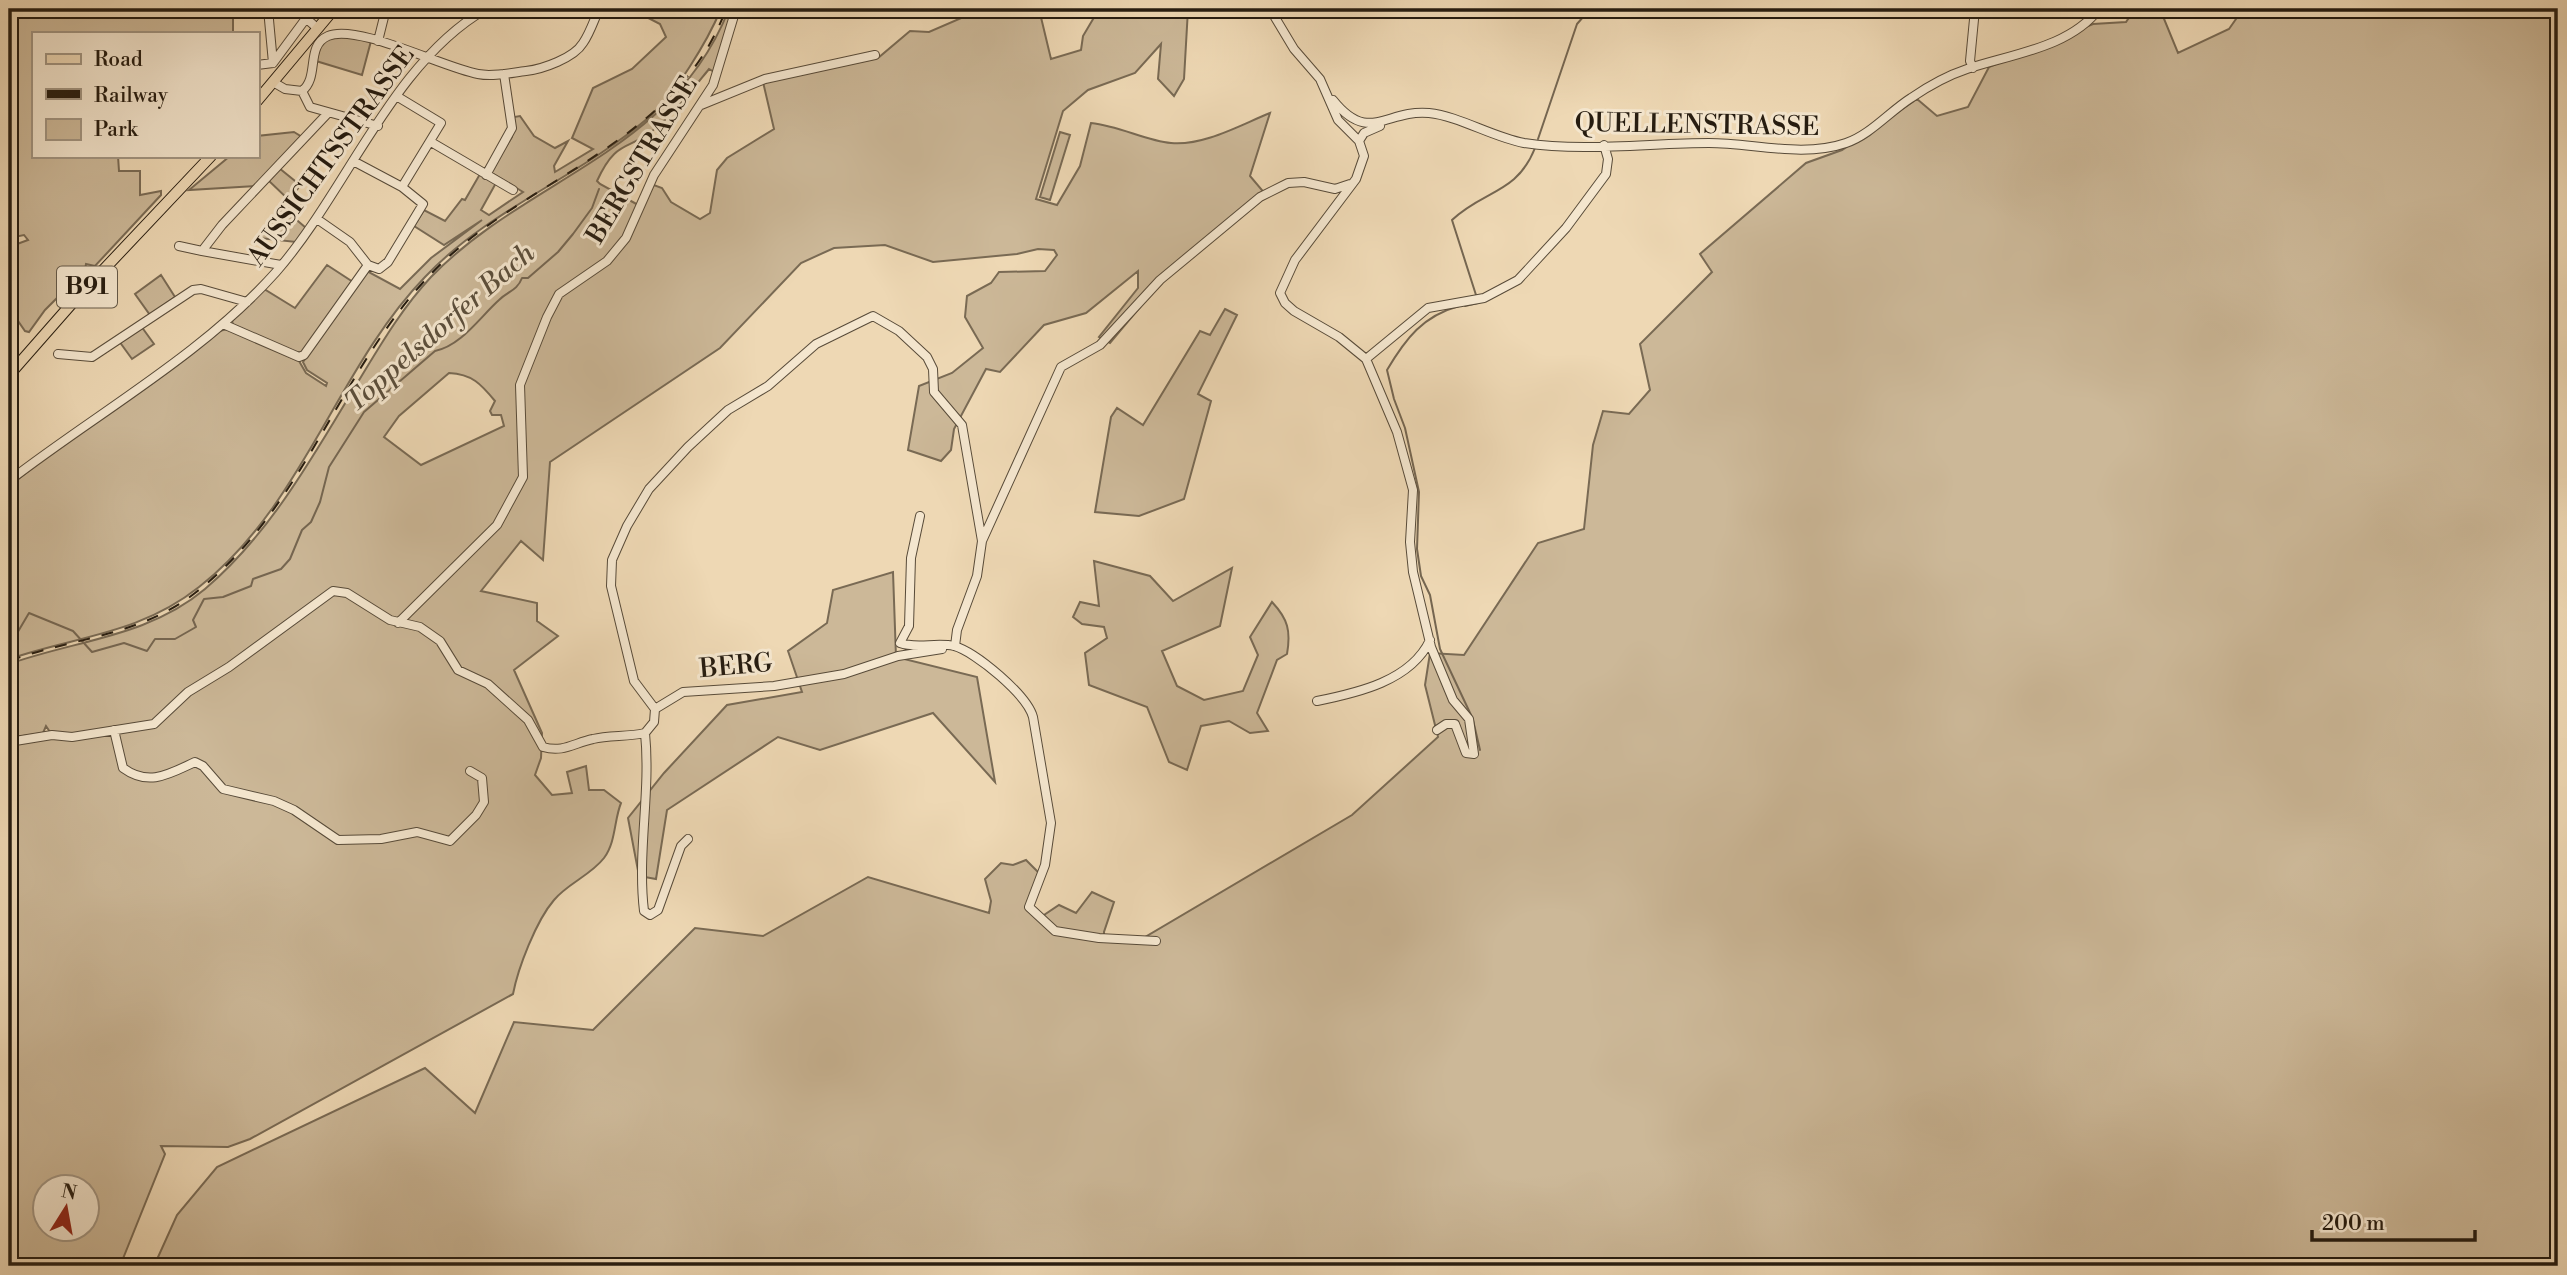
<svg xmlns="http://www.w3.org/2000/svg" width="2567" height="1275" font-family="'Libre Bodoni',serif">
<rect width="100%" height="100%" fill="#eed8b4"/>
<filter id="stains"><feTurbulence type="fractalNoise" baseFrequency=".00286" numOctaves="4"/><feColorMatrix values="0 0 0 0 .2 0 0 0 0 .09 0 0 0 0 .02 0 0 0 .5 -.17"/></filter>
<radialGradient id="worn" r=".72"><stop offset=".6" stop-color="#630" stop-opacity="0"/><stop offset="1" stop-color="#630" stop-opacity=".3"/></radialGradient>
<path fill="#ccb898" stroke="#796a54" stroke-width="2" fill-rule="evenodd" d="M65,9H233V33H33V156H118L119,171H140V195L161,191V195L95,266L86,264L85,270L45,310L29,332L25,331L18,321L9,328V247L28,240L24,235L9,238V60L16,13Z
M631,9H721C707,42 675,95 648,118C579,177 488,210 425,277C337,368 303,506 199,587C140,634 77,636 9,659V486L96,419L219,331L228,329L299,361L306,373L326,386L327,383L307,370L303,362L367,271L400,289L431,258L482,220L444,245L414,226L424,210L445,221L462,199L465,200L480,174L496,183L481,210L489,215L523,192L490,172L512,137L514,117L520,116L534,136L555,148L568,141L554,166L555,172L593,149L572,138L593,88L632,69L666,37L660,24Z
M729,9H735L716,73L709,69C692,90 677,110 657,127C629,152 617,137 597,181L600,184L640,206L651,184L662,188L671,202L700,219L710,213L717,170L727,158L774,129L763,82L878,58L910,31L929,32L982,9H1039L1051,59L1081,50L1083,36L1099,9H1188L1184,79L1174,96L1158,79L1161,44L1135,73L1088,90L1063,111L1036,199L1057,205L1080,166L1091,123C1120,126 1146,141 1171,143C1204,146 1240,125 1270,113L1250,176L1267,196L1166,276L1110,343L1099,337L1138,288V271L1086,313L1044,325L1000,372L986,369L954,429L951,450L941,461L908,450L919,386L952,373L983,348L965,317L967,296L991,283L999,272L1045,271L1057,255L1054,250L1038,249L1017,254L933,262L885,245L834,248L801,263L720,348L550,462L543,560L521,541L481,591L537,603V621L558,636L514,670L542,733L541,758L535,775L552,795L572,793L567,772L586,766L589,790H604L621,803C614,820 616,842 604,858C591,875 567,884 554,900C536,921 518,968 513,994L250,1139L228,1147L161,1146L165,1154L120,1266H9V745L52,735L46,726L43,733L9,738V664C76,640 148,637 205,589C274,530 317,449 364,372C384,339 404,306 431,277C529,176 672,154 729,9ZM449,373C472,374 481,384 495,401L490,411L492,415H501L504,426L421,465L384,437L399,416ZM46,1188H88V1230H46Z
M2135,9H2160L2178,53L2229,29L2243,9H2558V1266H154L177,1215L217,1167L425,1068L475,1113L514,1022L593,1030L695,928L763,936L868,877L989,913L991,901L985,879L1001,863L1013,865L1026,860L1040,874L1027,906L1038,919L1059,905L1076,913L1092,892L1114,902L1104,932V941L1145,937L1352,815L1438,737L1425,685L1430,653L1464,655L1538,543L1584,529L1593,445L1603,411L1629,414L1650,390L1640,344L1712,272L1700,254L1806,163L1842,150L1917,99L1937,116L1968,107L1989,67L2093,24L2126,22Z
M339,35L371,41L362,75L316,61L322,42Z
M294,132L302,137L256,186L189,190L230,156H257V136Z
M1060,132L1070,135L1050,200L1040,197Z
M279,168L300,185L295,193L302,204L292,216L306,228L296,242L259,238L289,200L268,180Z
M327,265L353,282L302,353H294L233,326L232,320L264,289L295,308Z
M161,275L175,297L150,315L135,294Z
M1225,309L1237,315L1198,394L1211,401L1184,499L1139,516L1095,512L1111,417L1117,408L1143,425L1200,331L1210,335Z
M141,326L154,344L132,359L119,341Z
M1094,561L1150,576L1173,601L1232,568L1220,626L1162,651L1177,686L1204,700L1243,691L1258,655L1250,637L1272,602C1288,619 1291,631 1287,654L1277,660L1257,713L1268,731L1250,733L1229,721L1201,726L1187,770L1169,762L1147,707L1089,685L1085,653L1107,638L1104,627L1082,624L1073,617L1080,602L1099,606Z
M893,572L896,657L977,677L995,782L933,713L820,750L778,737L667,810L656,879L639,876L628,818L664,773L727,705L802,692L788,651L827,623L833,590Z"/>
<g fill="none" stroke-linecap="round" stroke-linejoin="round">
<path stroke="#756651" stroke-width="2" d="M1538,139L1577,24L1590,9
M1476,295L1452,220C1483,190 1517,194 1535,148
M1459,306C1423,316 1406,338 1387,370L1394,399L1405,428L1419,492L1417,549L1421,576L1430,595L1440,649L1471,715
M1465,306L1478,303
M9,638L16,635L29,613L73,631L92,652L124,643L147,651L155,639H175L196,627L193,620L204,599L223,597L251,586L253,579L281,569L290,559L302,530L311,522L320,502L329,467L364,412L435,351C461,346 480,317 499,300C508,291 517,291 522,278H528L558,252L573,234L592,208L599,189
M1473,720L1480,750
M9,1238L19,1266"/>
<defs>
<path id="minor" d="M268,9L273,63
M305,9L308,20L317,28
M1270,9L1294,49L1320,79L1338,120L1359,141L1364,156L1356,179L1295,260L1280,293L1285,303L1294,311L1339,337L1366,359L1397,432L1413,490L1410,542L1413,572L1431,647L1453,700L1469,719L1474,754L1466,753L1455,724H1446L1437,730
M378,41L386,9
M273,63L307,17
M257,65L273,63
M1973,68L1970,61L1975,9
M273,82L285,89L302,91
M302,91C320,77 305,46 328,36C357,23 444,68 478,74C493,77 510,73 526,71C543,69 574,58 583,43C590,33 594,20 599,9
M302,91L310,107L378,126
M398,97L441,123L402,187
M1333,100C1369,145 1386,109 1429,113C1459,116 1492,137 1524,143C1581,152 1652,143 1709,143C1753,143 1803,158 1846,143C1870,135 1889,112 1911,98C1927,87 1949,75 1967,69C2011,54 2069,48 2099,9
M701,105L765,79L875,55
M1359,141L1364,133L1380,126
M431,142L513,190
M486,175L512,128L504,74
M317,219L350,242L368,265L379,269L388,262L423,204L402,187L355,162
M179,246L202,251L222,225L328,113
M202,251L281,265
M223,324L299,357L304,355L368,265
M58,354L92,357L193,290L201,289L247,302
M1366,359L1428,308L1484,298L1518,280L1566,228L1606,174L1608,159L1604,145
M9,481C97,413 202,355 276,272C347,191 392,63 486,9
M920,516L911,558L909,626L900,643C916,649 937,642 954,646C976,652 1027,695 1033,717L1051,823L1045,865L1029,907L1055,931L1099,938L1156,941
M398,623L497,525L523,477L520,385L547,317L559,294L607,261L626,238L654,175L713,85L736,9
M955,646L957,630L977,576L982,541L1061,367L1100,345L1160,280L1260,197L1288,183L1304,182L1335,189L1350,184
M1317,701C1357,693 1411,681 1430,640
M655,709L634,681L611,586L612,560L627,526L649,489L688,447L728,410L768,386L816,344L873,316L899,331L927,357L933,369L934,392L962,425L982,541
M655,709L683,692L774,686L844,674L898,656L942,649
M655,709L654,722L645,733C651,792 637,852 644,911L650,915L658,910L681,846L688,839
M114,730L123,768C149,787 169,774 195,762L203,766L223,789L274,801L294,810L338,840L381,839L417,832L450,841L476,815L484,802L482,778L470,771
M9,742L52,735L72,737L154,724L188,692L229,667L333,591L347,593L390,620L420,627L440,641L458,670L488,684L528,720L543,747C563,753 574,743 593,739C609,735 628,737 645,733"/>
<path id="major" d="M257,101L334,9
M9,375L74,301L211,156"/>
</defs>
<use href="#minor" stroke="#584b39" stroke-width="10"/>
<use href="#major" stroke="#261c10" stroke-width="12"/>
<use href="#minor" stroke="#f4e6ce" stroke-width="8"/>
<use href="#major" stroke="#eed8b4" stroke-width="10"/>
<path stroke="#261c10" stroke-width="2" stroke-dasharray="12 12" stroke-linecap="butt" d="M9,661C72,638 140,636 195,593C303,510 338,372 429,276C522,177 675,147 726,9"/>
</g>
<g text-anchor="middle" dominant-baseline="central" stroke-width="6" stroke-linejoin="round" paint-order="stroke">
<rect fill="#f4e6ce" stroke="#645949" stroke-width="2" x="57" y="266.5" width="60" height="41" rx="5"/>
<g font-size="24" font-weight="bold" fill="#261c10">
<text x="87" y="287">B91</text>
</g>
<g font-size="26" fill="#261c10" stroke="#f4e6ce">
<text transform="translate(1697 125) rotate(1)">QUELLENSTRASSE</text>
<text transform="translate(331 156) rotate(-54)">AUSSICHTSSTRASSE</text>
<text transform="translate(642 160) rotate(-59)">BERGSTRASSE</text>
<text transform="translate(736 666) rotate(-5)">BERG</text>
</g>
<g font-size="28" font-style="italic" fill="#5b4e3b" stroke="#f4e6ce">
<text transform="translate(440 328) rotate(-41)">Toppelsdorfer Bach</text>
</g>
</g>
<rect width="2567" height="1275" fill="none" stroke="#eed8b4" stroke-width="35"/>
<rect x="10" y="10" width="2546" height="1254" fill="none" stroke="#261c10" stroke-width="3.5"/>
<rect x="18" y="18" width="2532" height="1240" fill="none" stroke="#261c10" stroke-width="2"/>
<rect x="32" y="32" width="228" height="126" fill="#f4e6ce" stroke="#a29582" stroke-width="2"/>
<rect x="46" y="54" width="35" height="10" fill="#eed8b4" stroke="#a29582" stroke-width="2"/>
<text x="94" y="66" font-size="21" fill="#261c10">Road</text>
<rect x="46" y="89" width="35" height="10" fill="#261c10" stroke="#a29582" stroke-width="2"/>
<text x="94" y="102" font-size="21" fill="#261c10">Railway</text>
<rect x="46" y="119" width="35" height="21" fill="#ccb898" stroke="#a29582" stroke-width="2"/>
<text x="94" y="136" font-size="21" fill="#261c10">Park</text>
<g transform="translate(66 1208) rotate(11)"><circle r="33" fill="#f4e6ce" stroke="#a29582" stroke-width="2"/>
<path d="M0-5L12 26L0 18L-12 26Z" fill="#8f2418"/>
<text y="-10" font-size="19" font-weight="bold" text-anchor="middle" fill="#261c10">N</text>
</g>
<path d="M2312 1230v10h163v-10" fill="none" stroke="#261c10" stroke-width="3.5"/>
<text x="2322" y="1230" font-size="21" fill="#261c10" stroke="#f4e6ce" stroke-width="5" paint-order="stroke">200 m</text>
<rect width="100%" height="100%" filter="url(#stains)"/>
<rect width="100%" height="100%" fill="url(#worn)"/>
</svg>
